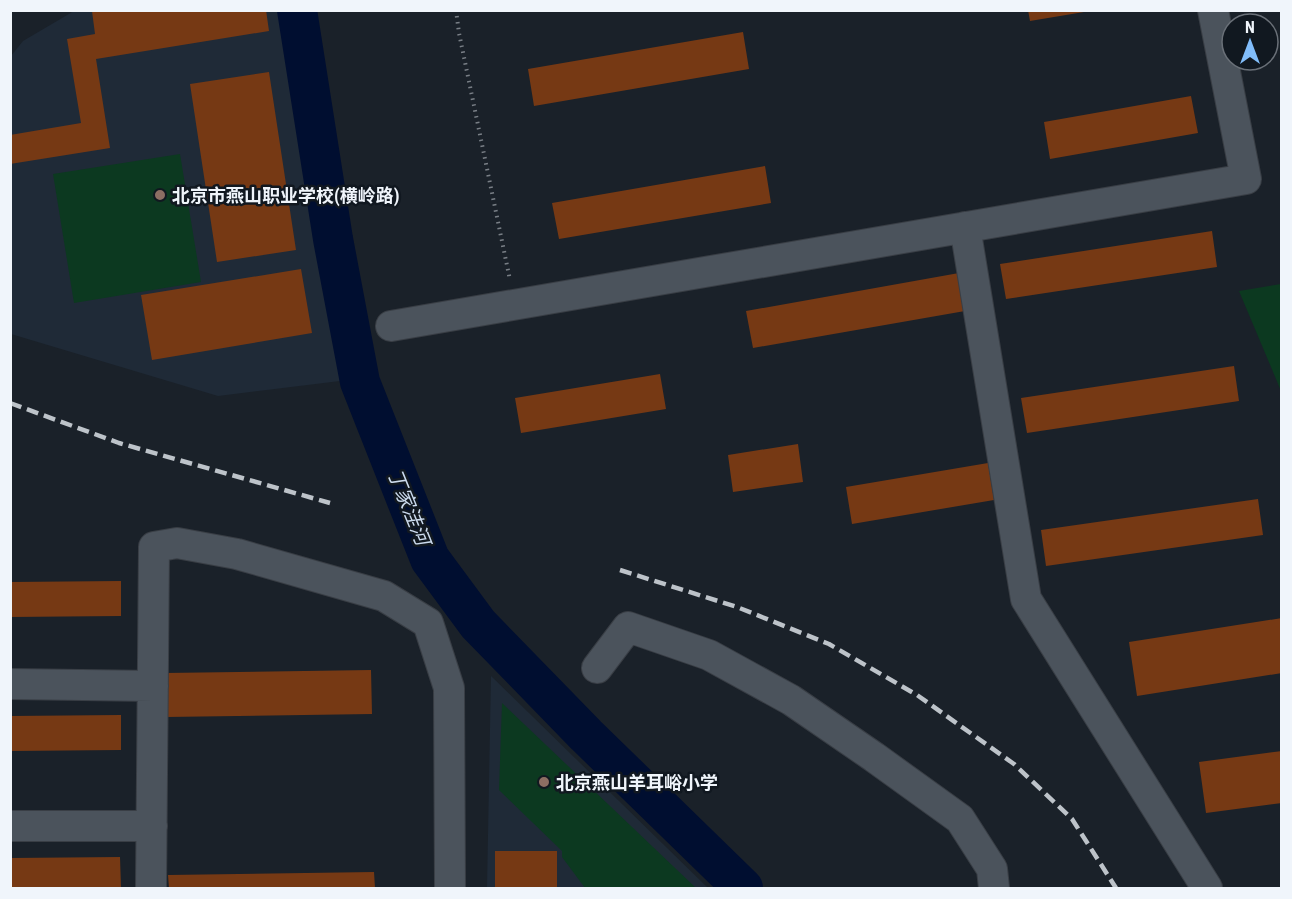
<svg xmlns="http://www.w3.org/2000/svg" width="1292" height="899" font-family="'Roboto Condensed','Noto Sans SC',sans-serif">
<rect width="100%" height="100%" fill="#1a2129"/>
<path fill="#1f2a37" d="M74,11H279L340,381L218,396L11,334V56L23,41Z
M491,676L708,888H487Z"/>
<path fill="#0c3920" d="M180,154L201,282L74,303L53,174Z
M1281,284H1282L1281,391L1239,291Z
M502,703L696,888H585L562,857V851L499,790Z"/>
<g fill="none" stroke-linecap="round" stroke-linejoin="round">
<path stroke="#000e30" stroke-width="40" d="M297,10L333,239L360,382L430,559L478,624L586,735L743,888"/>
</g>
<path fill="#763914" d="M266,10L269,31L96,59L110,148L10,164V135L81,123L67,39L95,34L92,11Z
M1028,10H1084V12L1030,21Z
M743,32L749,69L534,106L528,69Z
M269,72L296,250L217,262L190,84Z
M1191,96L1198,133L1050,159L1044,122Z
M765,166L771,203L559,239L552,203Z
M1212,231L1217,267L1006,299L1000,264Z
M301,269L312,333L152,360L141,295Z
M959,273L965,311L753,348L746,311Z
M1234,366L1239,401L1027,433L1021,398Z
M660,374L666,409L521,433L515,398Z
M798,444L803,482L733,492L728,455Z
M988,463L994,500L852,524L846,487Z
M1258,499L1263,535L1046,566L1041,530Z
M121,581V616L10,617V582Z
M1282,618V673L1137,696L1129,642Z
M371,670L372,714L166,717L165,673Z
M121,715V750L10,751V716Z
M1282,751V803L1206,813L1199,762Z
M495,851H557V888H495Z
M120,857L121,888H10V858Z
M374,872L375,888H169L168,875Z"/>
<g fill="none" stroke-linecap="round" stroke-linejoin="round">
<defs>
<path id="minor" d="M965,227L1026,599L1207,888
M391,326L1246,179L1213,10
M597,668L628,627L709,655L791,700L874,757L960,819L992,869L994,888
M10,684L153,686
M10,826H152
M151,888L154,547L177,543L237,554L384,596L428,623L449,688L450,888"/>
</defs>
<use href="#minor" stroke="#393e45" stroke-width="32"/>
<path stroke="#797f86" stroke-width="4" stroke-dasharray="1.5 4.5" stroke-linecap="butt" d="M456,10L459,33L510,280"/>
<use href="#minor" stroke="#4b535c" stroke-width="30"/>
<path stroke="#bdc3c9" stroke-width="4.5" stroke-dasharray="12 6" stroke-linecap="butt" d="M10,403L119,443L330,503
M620,570L737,607L829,644L917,695L1014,764L1072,819L1116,888"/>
</g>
<g fill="#8d6e63" stroke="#111820" stroke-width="2">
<circle cx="160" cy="195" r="6"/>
<circle cx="544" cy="782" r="6"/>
</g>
<g text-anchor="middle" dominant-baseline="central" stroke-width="5" stroke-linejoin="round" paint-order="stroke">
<g font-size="18" font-weight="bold" fill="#f0f5fb" stroke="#111820" text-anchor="start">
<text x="172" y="195">北京市燕山职业学校(横岭路)</text>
<text x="556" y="782">北京燕山羊耳峪小学</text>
</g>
<g font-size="20" font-style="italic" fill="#ccdbee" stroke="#111820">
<text transform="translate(409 507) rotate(68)">丁家洼河</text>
</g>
</g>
<rect width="1292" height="899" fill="none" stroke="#f0f5fb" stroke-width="24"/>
<g transform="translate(1250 42)"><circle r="28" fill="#111820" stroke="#6a7078" stroke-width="1.5"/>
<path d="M0-4.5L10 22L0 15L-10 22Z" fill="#81bdfa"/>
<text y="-9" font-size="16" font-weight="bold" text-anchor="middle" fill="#f0f5fb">N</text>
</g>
</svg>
